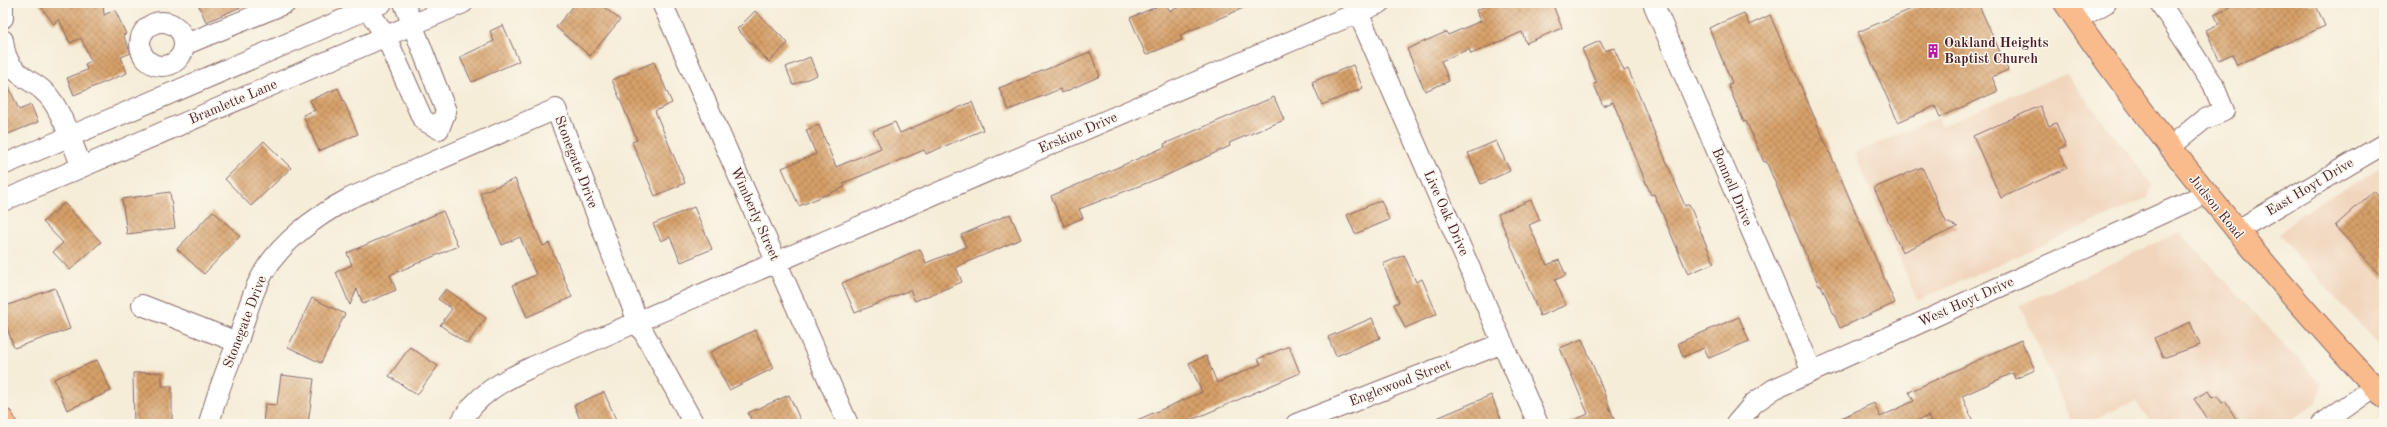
<svg xmlns="http://www.w3.org/2000/svg" width="2387" height="427" font-family="'Old Standard TT',serif">
<defs>
<pattern id="building-cross-hatch" width="8" height="8" patternUnits="userSpaceOnUse"><rect width="8" height="8" fill="#d7a069"/><path d="M0 0l8 8M0 8l8-8" fill="none" stroke="#b08257"/></pattern>
</defs>
<rect width="100%" height="100%" fill="#fbf7ec"/>
<filter id="ink" filterUnits="userSpaceOnUse"><feTurbulence type="fractalNoise" baseFrequency=".025" numOctaves="2"/><feDisplacementMap in="SourceGraphic" scale="8" xChannelSelector="R" yChannelSelector="G"/><feConvolveMatrix kernelMatrix="1 2 1 2 8 2 1 2 1" color-interpolation-filters="sRGB"/></filter>
<filter id="wash" filterUnits="userSpaceOnUse"><feTurbulence type="fractalNoise" baseFrequency=".012" numOctaves="4" result="noise"/><feDisplacementMap in="SourceGraphic" scale="16" xChannelSelector="R" yChannelSelector="G"/><feGaussianBlur stdDeviation="0.9" result="paint"/><feColorMatrix in="noise" values="0 0 0 0 0 0 0 0 0 0 0 0 0 0 0 0 0 1.4 0 .05"/><feComposite in="paint" operator="in"/></filter>
<g filter="url(#wash)">
<rect width="100%" height="100%" fill="#f5edd8"/>
<path fill="#f1d5bd" d="M2066,73L2152,185L2148,198L1917,301L1855,153L1937,118L1941,126Z
M2384,166V351L2279,235L2299,215Z
M2180,232L2322,385L2317,402L2286,424H2152L2136,401L2082,424H2072L2020,305Z"/>
<g id="blocks">
<path fill="url(#building-cross-hatch)" d="M38,3H103L104,15L115,10L126,34L123,35L131,53L121,57L127,73L74,95L67,78L87,70L85,64L91,61L81,38L70,43L59,19L54,24Z
M198,3H250L206,22Z
M576,3H599L620,20L590,56L556,27Z
M1165,3L1170,11L1190,3H1255L1180,35L1182,40L1146,55L1130,18Z
M1494,3H1552L1562,28L1526,43L1522,32L1471,54L1469,49L1441,61L1449,81L1425,91L1407,49L1446,32L1448,35L1481,21L1476,10Z
M1925,3H1978L2008,70L1992,77L1998,91L1940,117L1935,106L1898,122L1858,32Z
M2239,3H2315L2325,26L2237,65L2232,54L2219,60L2206,30L2219,24L2214,14Z
M755,11L788,43L769,62L737,29Z
M1744,13L1749,25L1770,15L1895,303L1840,328L1821,285L1819,286L1766,161L1764,162L1746,121L1744,122L1728,85L1732,83L1709,28Z
M503,25L519,61L472,82L460,57L494,41L490,31Z
M1600,41L1605,51L1614,48L1624,71L1628,69L1685,206L1689,204L1714,263L1688,274L1654,194L1651,195L1613,102L1603,106L1594,84L1597,83L1582,49Z
M1090,52L1100,76L1062,93L1060,89L1009,110L999,88Z
M810,57L817,75L793,85L786,67Z
M654,62L672,103L655,111L685,183L655,196L632,142L637,140L612,80Z
M1353,65L1363,88L1322,105L1312,82Z
M3,73L19,110L31,105L38,122L3,136Z
M338,88L358,134L319,151L303,115L315,110L310,100Z
M1274,97L1284,120L1229,143L1230,146L1165,176L1079,209L1083,218L1064,226L1051,196L1165,147L1164,144Z
M972,102L983,130L926,154L924,150L888,165L843,183L845,187L799,206L782,168L816,154L806,130L819,125L836,167L881,148L873,131L895,122L900,133Z
M2040,106L2049,126L2056,123L2066,146L2058,149L2067,168L2001,198L1973,136Z
M264,141L291,168L251,206L225,179Z
M1496,141L1510,171L1481,184L1468,153Z
M1922,167L1946,222L1958,227L1902,252L1874,188Z
M515,179L543,246L549,243L572,297L527,317L513,285L536,275L520,237L502,245L480,193Z
M2374,191L2384,203V280L2335,226Z
M170,192L175,228L127,234L122,199Z
M1381,200L1389,220L1355,234L1347,215Z
M1531,200L1540,220L1529,225L1547,265L1559,260L1566,275L1555,280L1566,305L1540,316L1498,214Z
M64,203L101,242L70,270L53,252L63,243L43,222Z
M694,207L712,249L681,262L670,237L661,241L653,224Z
M213,211L240,236L204,274L177,249Z
M443,211L458,246L390,275L396,290L363,304L357,289L350,305L336,272L352,265L347,253Z
M1010,214L1021,239L956,267L962,282L915,301L910,290L855,313L842,283L920,249L926,263L966,247L961,235Z
M1404,255L1416,282L1422,279L1437,314L1405,328L1394,304L1399,302L1383,264Z
M55,288L70,329L14,348L3,316V307Z
M446,289L486,318L467,344L440,325L452,309L438,299Z
M312,298L345,314L321,363L288,347Z
M1739,317L1749,341L1709,358L1704,348L1683,357L1678,343Z
M1372,318L1380,338L1336,356L1328,337Z
M2190,322L2200,345L2163,358L2154,338Z
M755,330L774,368L729,390L710,352Z
M1582,339L1601,385L1616,424H1565L1588,414L1560,348Z
M2021,340L2035,370L2015,379L2013,373L1962,396L1974,424H1932L1928,416L1910,424H1828L1874,403L1880,417L1914,401L1909,392Z
M1289,346L1300,373L1182,424H1128L1202,392L1189,363L1206,356L1217,383L1261,364L1258,359Z
M410,347L438,366L417,395L389,376Z
M97,360L111,391L67,410L54,379Z
M162,372V386H172V424H134L133,373Z
M281,375L314,379L308,424H263L265,404L277,405Z
M2208,391L2212,398L2217,396L2222,403L2225,401L2239,424H2210L2194,399Z
M604,392L618,424H582L574,405Z
M789,395L802,424H753L748,413Z
M1491,395L1501,419L1488,424H1423Z"/>
</g>
</g>
<g filter="url(#ink)">
<use href="#blocks" fill-opacity="0" stroke="#866768" stroke-width="1"/>
<g fill="none" stroke-linecap="round" stroke-linejoin="round">
<defs>
<path id="minor" d="M364,3L386,37L423,120L439,129L446,111L404,3
M662,3L848,424
M1354,3L1538,424
M1653,3L1812,371
M2160,3L2213,84L2224,111L2203,120L2169,148
M3,18V3
M2076,20L2106,3
M140 44a22 22 0 1 1 44 0a22 22 0 1 1-44 0Z
M3,40C7,82 36,75 53,102C66,122 73,146 82,167
M184,45L286,3
M3,165L382,3
M3,201L463,3
M2236,231L2384,144
M142,305L237,342
M209,424C216,396 226,370 237,344C244,323 249,301 259,281C276,245 316,216 350,198L556,109L638,322L694,424
M460,424C475,395 504,380 532,367L1380,3
M1296,424L1503,343
M1736,424L1754,403L1774,389L2205,194
M2322,424L2374,387"/>
<path id="major" d="M2065,3C2161,143 2268,273 2384,397
M3,420L5,424"/>
</defs>
<use href="#minor" stroke="#866768" stroke-width="22"/>
<use href="#major" stroke="#866768" stroke-width="24"/>
<use href="#minor" stroke="#fff" stroke-width="20"/>
<use href="#major" stroke="#fabb8c" stroke-width="22"/>
</g>
</g>
<defs>
<symbol id="building-bare" viewBox="-9 -9 18 18"><path d="M-4-6H4V6H1V3H-1V6H-4ZM-2.5-4.3h1.7v1.8h-1.7ZM.8-4.3h1.7v1.8H.8ZM-2.5-1h1.7V.8h-1.7ZM.8-1h1.7V.8H.8Z" fill="#b5179e" stroke="#fbf7ec" stroke-width="2.5" paint-order="stroke"/></symbol>
</defs>
<g fill-rule="evenodd">
<use href="#building-bare" x="1923" y="41" width="20" height="20"/>
</g>
<g text-anchor="middle" dominant-baseline="central" stroke-width="3" stroke-linejoin="round" paint-order="stroke">
<g font-size="14" font-weight="bold" fill="#4a1f2b" stroke="#fbf7ec" text-anchor="start">
<text x="1944" y="43">Oakland Heights<tspan x="1944" dy="16">Baptist Church</tspan></text>
</g>
<g font-size="14" fill="#4a1f2b" stroke="#fbf7ec">
<text transform="translate(233 102) rotate(-23)">Bramlette Lane</text>
<text transform="translate(1078 133) rotate(-23)">Erskine Drive</text>
<text transform="translate(576 162) rotate(69)">Stonegate Drive</text>
<text transform="translate(1732 187) rotate(67)">Bonnell Drive</text>
<text transform="translate(2310 187) rotate(-31)">East Hoyt Drive</text>
<text transform="translate(2216 207) rotate(51)">Judson Road</text>
<text transform="translate(1446 213) rotate(66)">Live Oak Drive</text>
<text transform="translate(755 214) rotate(66)">Wimberly Street</text>
<text transform="translate(1966 302) rotate(-24)">West Hoyt Drive</text>
<text transform="translate(245 322) rotate(-69)">Stonegate Drive</text>
<text transform="translate(1400 383) rotate(-21)">Englewood Street</text>
</g>
</g>
<rect width="2387" height="427" fill="none" stroke="#fbf7ec" stroke-width="16"/>
</svg>
